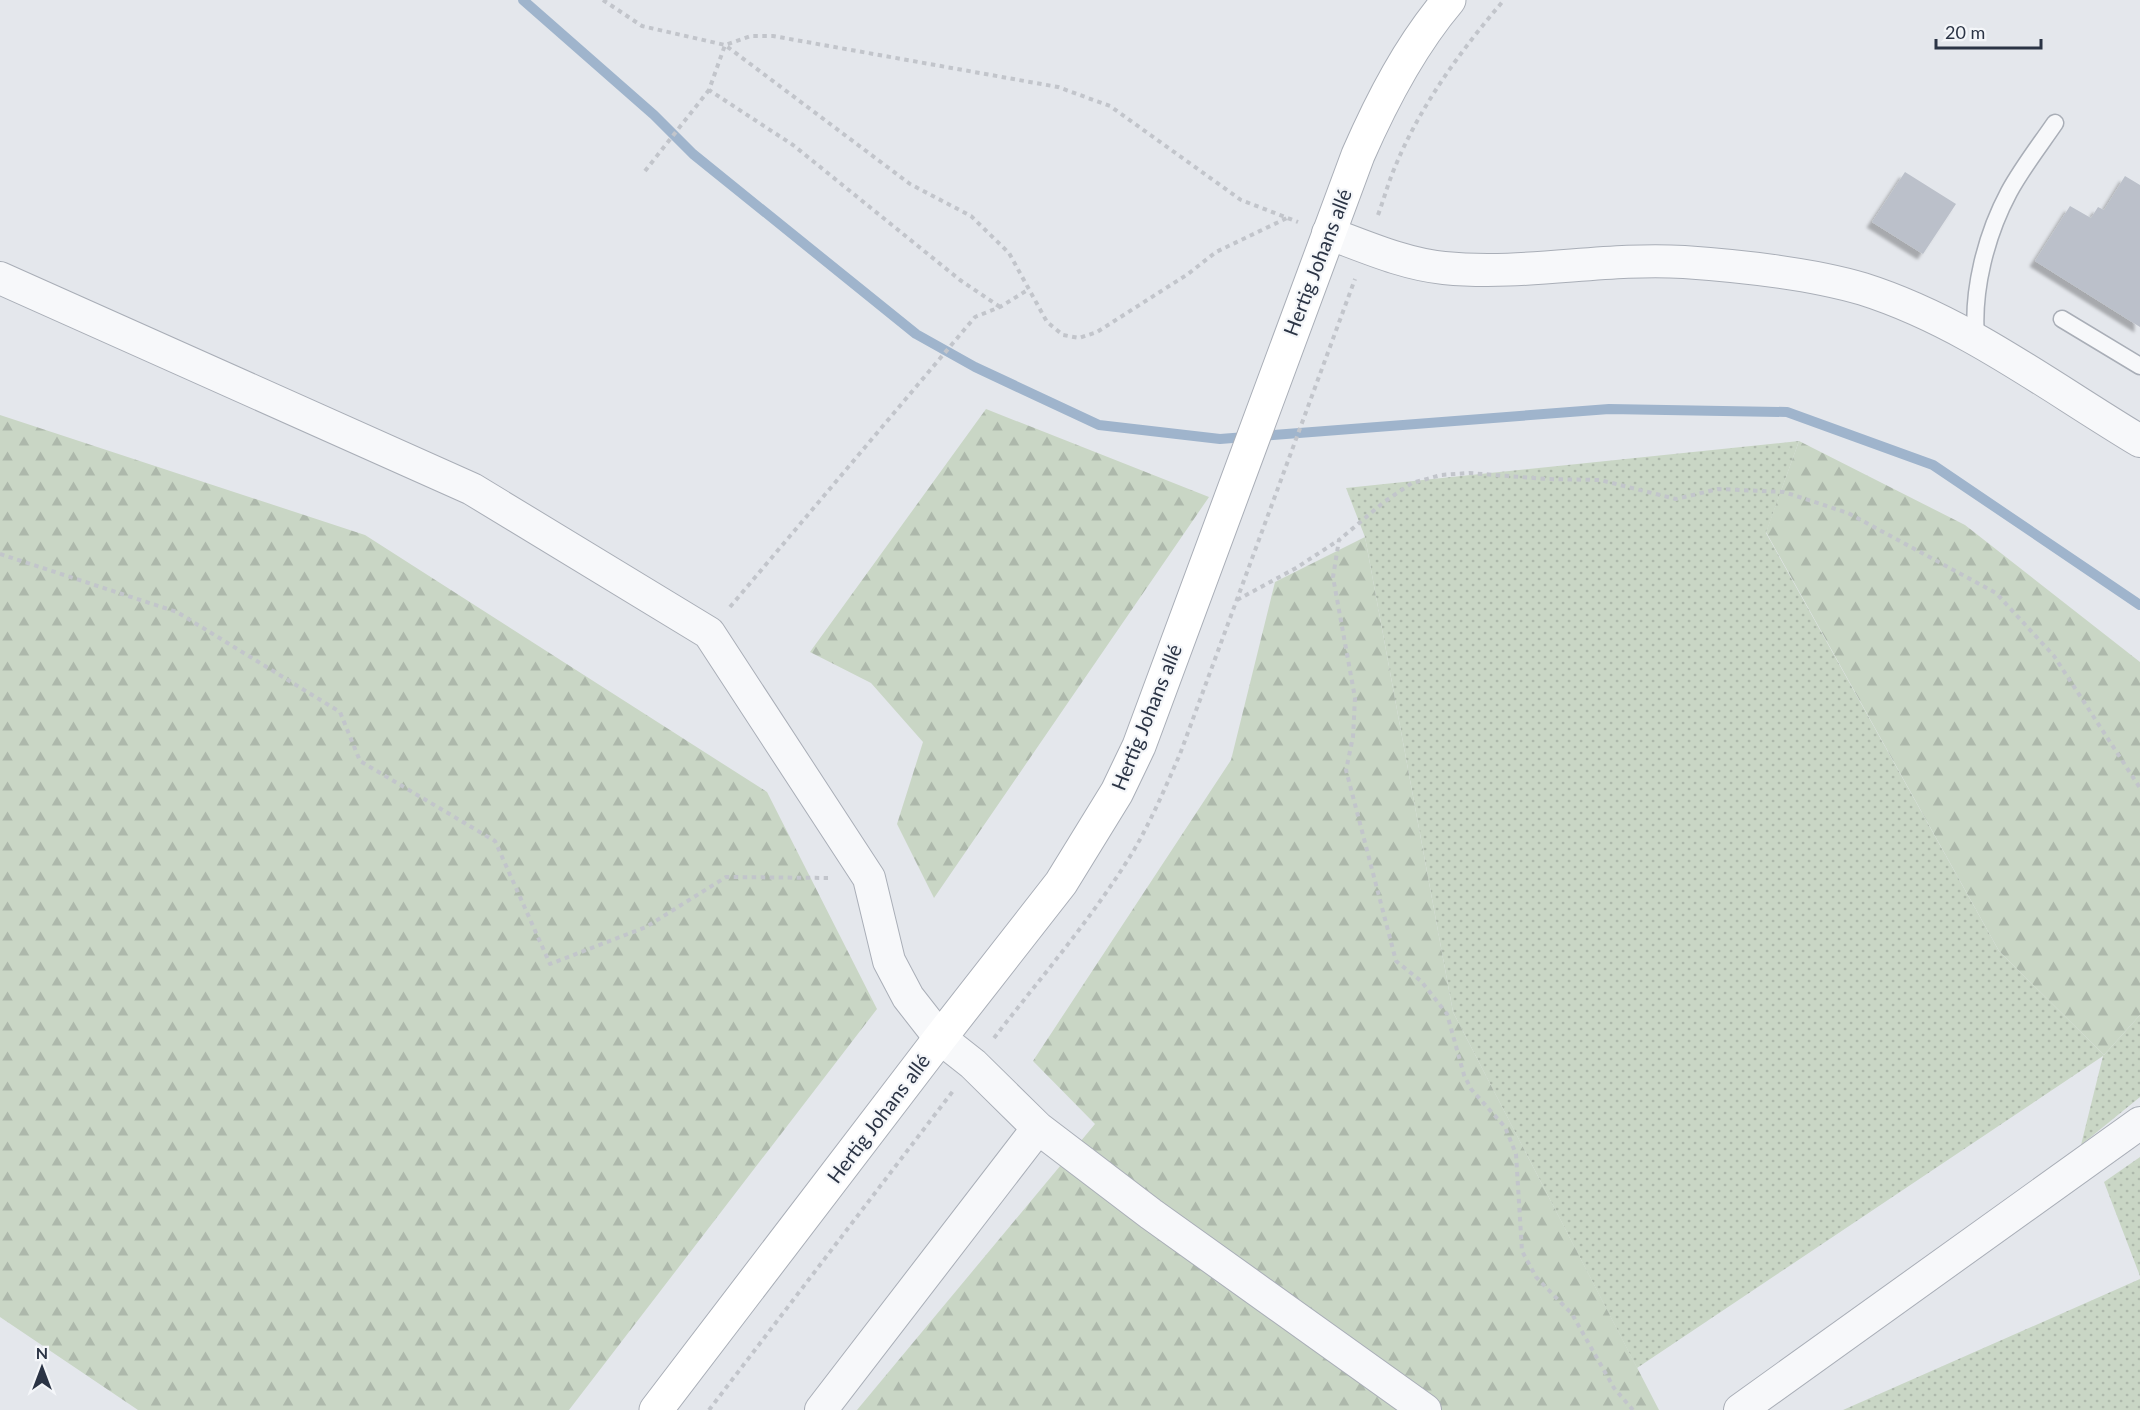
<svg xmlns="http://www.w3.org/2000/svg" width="2140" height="1410" font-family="Lato,sans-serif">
<defs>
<pattern id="green-dots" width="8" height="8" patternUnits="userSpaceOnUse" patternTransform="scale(1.5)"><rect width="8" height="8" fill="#c9d6c5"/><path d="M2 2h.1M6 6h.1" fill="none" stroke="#adb8ab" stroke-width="1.8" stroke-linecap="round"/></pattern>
<pattern id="forest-firs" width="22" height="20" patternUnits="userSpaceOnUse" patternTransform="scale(1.5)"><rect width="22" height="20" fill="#c9d6c5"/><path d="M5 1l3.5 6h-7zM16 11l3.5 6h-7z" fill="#adb8ab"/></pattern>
<filter id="shadow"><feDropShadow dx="-5.5" dy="5.5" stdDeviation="1.5" flood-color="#0004"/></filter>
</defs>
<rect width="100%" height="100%" fill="#e4e7ec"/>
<path fill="url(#green-dots)" d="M1799,441L1766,533L1999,951L2104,1055L2140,1015V1097L2081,1145L2103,1056L1637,1368L1453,1012L1365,537L1346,488Z
M2140,1157V1276L2104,1182Z
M2140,1279V1410H1843Z"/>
<path fill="url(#forest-firs)" d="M986,409L1209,497L934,898L897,824L923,742L871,683L810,652Z
M0,415L365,535L767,792L877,1009L569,1410H138L0,1317Z
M1799,441L1965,525L2140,662V1015L2104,1055L1999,951L1766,532Z
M1365,537L1453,1012L1659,1410H857L1095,1124L1033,1061L1231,760L1275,582Z"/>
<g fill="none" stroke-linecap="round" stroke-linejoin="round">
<path stroke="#9fb4cc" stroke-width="10" d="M523,0L654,115L693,154L916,334L975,367L1099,425L1220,439L1609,409L1787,412L1933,465L2140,605"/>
</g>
<path fill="#bbc0ca" filter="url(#shadow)" d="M1905,172L1956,204L1923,254L1872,222Z
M2125,176L2140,185V327L2035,261L2070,206L2091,218L2098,207L2104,210Z"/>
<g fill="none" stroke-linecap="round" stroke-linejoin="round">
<defs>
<path id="lane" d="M2062,319L2140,366
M1976,338C1972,290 1986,235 2009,192C2022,168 2040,145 2055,123"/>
<path id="street" d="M1328,233C1366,247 1404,264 1444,268C1525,276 1604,257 1684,262C1741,266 1809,273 1863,289C1964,321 2050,387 2140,441
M0,278L472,489L709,633L869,878L889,961L908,997L940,1038L973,1064L1038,1128L1151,1214L1425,1410
M821,1410L1038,1128
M1740,1410L2140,1123"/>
<path id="secondary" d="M656,1410L940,1038L1061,883L1117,792L1139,746L1358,155C1382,100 1410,46 1449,0"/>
</defs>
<use href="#lane" stroke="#a9aeb7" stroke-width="19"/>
<use href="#street" stroke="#a9aeb7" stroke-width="34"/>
<use href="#secondary" stroke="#a9aeb7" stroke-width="35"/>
<path stroke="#c2c5cb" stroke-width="4" stroke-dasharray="4.5 4.5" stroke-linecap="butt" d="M603,0L642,26L725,45L910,184L971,216L1009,253L1047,322L1063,335L1079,338L1097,332L1188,274L1216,252L1287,218
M645,171L709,90
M1378,215C1384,199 1388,183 1395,167C1420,106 1461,50 1504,0
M1000,307L960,280L793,145L709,90L725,45L751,36H773L1058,87L1110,106L1241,200L1298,222
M0,554L177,612L340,712L360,761L495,841L550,964L646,927L726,877L828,878
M1237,600L1296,568L1339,540
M730,607L975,317L1000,307L1029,289
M994,1038C1042,976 1094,916 1134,850C1152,819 1166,786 1180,754L1355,279
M709,1410L953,1091
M1633,1410L1614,1388L1572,1314L1536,1277L1522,1251L1516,1154L1505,1127L1471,1089L1464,1075L1447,1014L1421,981L1396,961L1346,770L1353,737L1355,698L1333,577L1339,540L1384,502L1412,483L1441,475L1469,473L1547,479L1600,480L1676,499L1718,489L1784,492L1848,513L1996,593L2054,656L2140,788"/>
<use href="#lane" stroke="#f7f8fa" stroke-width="16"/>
<use href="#street" stroke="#f7f8fa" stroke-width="32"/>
<use href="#secondary" stroke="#fff" stroke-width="33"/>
</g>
<g text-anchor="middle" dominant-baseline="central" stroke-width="4.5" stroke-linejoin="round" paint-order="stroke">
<g font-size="20" fill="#2b3445" stroke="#f4f6f9">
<text transform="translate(1317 262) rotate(-69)">Hertig Johans allé</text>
<text transform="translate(1146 717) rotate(-68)">Hertig Johans allé</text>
<text transform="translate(878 1118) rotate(-53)">Hertig Johans allé</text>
</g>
</g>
<g transform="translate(42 1368)" stroke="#f4f6f9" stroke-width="4.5" paint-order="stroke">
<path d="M0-4.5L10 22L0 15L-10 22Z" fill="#2b3445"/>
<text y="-9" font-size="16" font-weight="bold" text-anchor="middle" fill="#2b3445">N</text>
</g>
<path d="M1936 39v9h105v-9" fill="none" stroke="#2b3445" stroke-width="3"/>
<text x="1945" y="39" font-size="18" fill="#2b3445" stroke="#f4f6f9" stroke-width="4.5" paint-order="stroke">20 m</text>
</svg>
